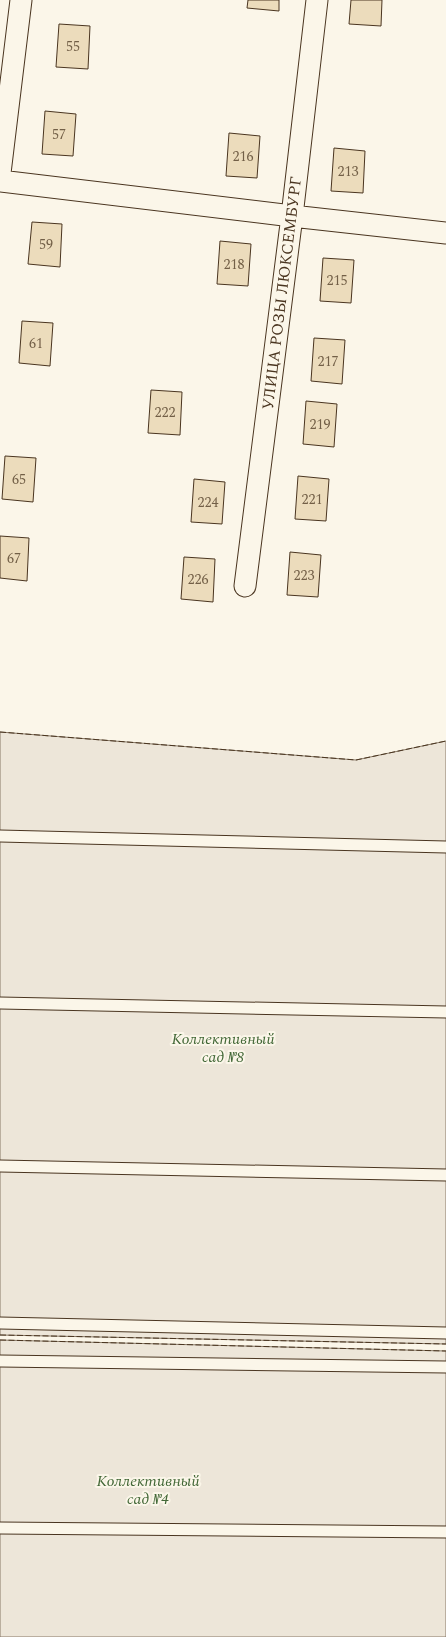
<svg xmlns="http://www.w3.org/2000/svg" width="446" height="1637" font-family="Spectral,serif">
<rect width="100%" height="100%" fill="#fbf6e9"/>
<path fill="#ede6d9" stroke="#887966" d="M0,732L356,760L446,741V1344L0,1335Z
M0,1340L446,1351V1637H0Z"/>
<path fill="#ecdcbc" stroke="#4a3520" d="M248,0H279V11L247,8Z
M351,0H382L381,26L349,24Z
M59,24L90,26L88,69L56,67Z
M45,111L76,114L73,156L42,154Z
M229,133L260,136L257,178L226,176Z
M334,148L365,151L363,193L331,191Z
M32,222L62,224L60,267L28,264Z
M220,241L251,244L248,286L217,284Z
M323,258L354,260L351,303L320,301Z
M22,321L53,323L50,366L19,363Z
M314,338L345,340L342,384L311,381Z
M151,390L182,392L180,435L148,433Z
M306,401L337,404L334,447L303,444Z
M5,456L36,458L33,502L2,499Z
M298,476L329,479L326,521L295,519Z
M194,479L225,482L222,524L191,522Z
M0,536L29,538L27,581L0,578Z
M290,552L321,555L318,597L287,595Z
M184,557L215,559L213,602L181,599Z"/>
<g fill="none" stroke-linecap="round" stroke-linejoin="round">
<defs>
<path id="lane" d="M0,836L446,847
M0,1003L446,1012
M0,1166L446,1175
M0,1323L446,1333
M0,1361L446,1367
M0,1528L446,1532"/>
<path id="street" d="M0,173L21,0
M0,181L292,216L446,233
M245,586L292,216L317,0"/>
</defs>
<use href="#lane" stroke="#4a3520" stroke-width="13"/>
<use href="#street" stroke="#4a3520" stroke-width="23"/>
<use href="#lane" stroke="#fbf6e9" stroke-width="11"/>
<use href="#street" stroke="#fbf6e9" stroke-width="21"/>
<path stroke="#4a3520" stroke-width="1" stroke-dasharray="6 2.5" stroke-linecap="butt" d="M0,732L356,760L446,741
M0,1335L446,1344
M0,1340L446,1351"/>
</g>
<g text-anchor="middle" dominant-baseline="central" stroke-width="4" stroke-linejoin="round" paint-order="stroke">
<g font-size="14" fill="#725f47">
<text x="73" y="46">55</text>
<text x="59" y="134">57</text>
<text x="243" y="156">216</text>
<text x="348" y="171">213</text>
<text x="46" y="244">59</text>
<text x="234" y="264">218</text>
<text x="337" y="280">215</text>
<text x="36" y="343">61</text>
<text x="328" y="361">217</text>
<text x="165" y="412">222</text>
<text x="320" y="424">219</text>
<text x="19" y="479">65</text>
<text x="312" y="499">221</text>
<text x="208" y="502">224</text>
<text x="14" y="558">67</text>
<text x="304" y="575">223</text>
<text x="198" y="579">226</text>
</g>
<g font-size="16" fill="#4a3520" stroke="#fbf6e9">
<text transform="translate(282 293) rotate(-83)">УЛИЦА РОЗЫ ЛЮКСЕМБУРГ</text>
</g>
<g font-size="16" font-style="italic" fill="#436837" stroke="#fbf6e9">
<text x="223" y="1039">Коллективный<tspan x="223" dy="18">сад №8</tspan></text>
<text x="148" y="1481">Коллективный<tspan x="148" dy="18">сад №4</tspan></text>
</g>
</g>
</svg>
